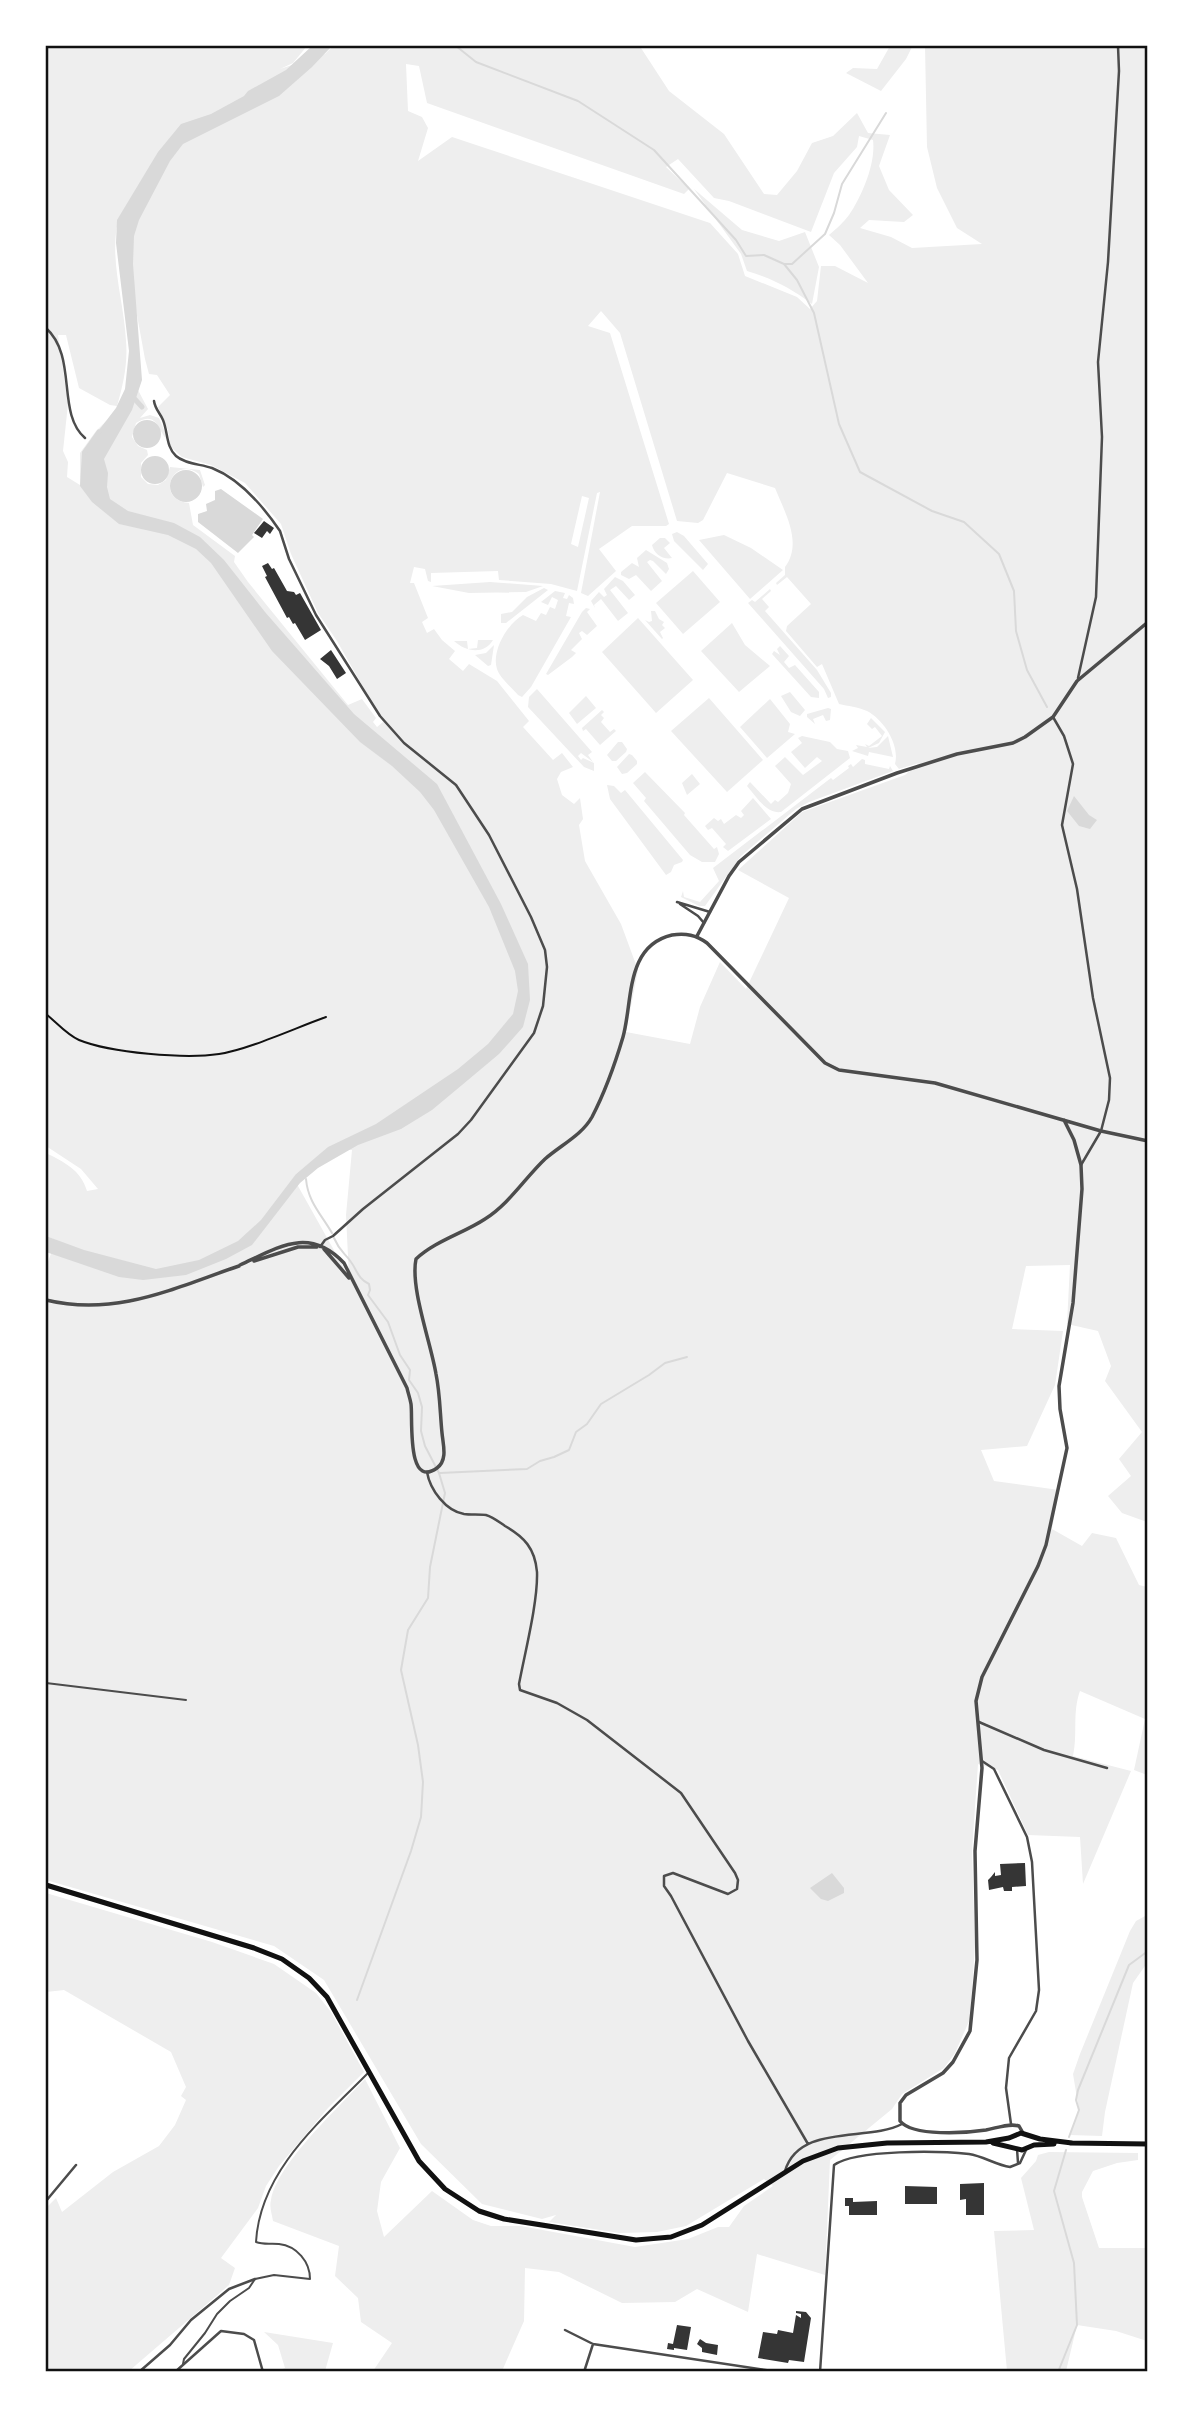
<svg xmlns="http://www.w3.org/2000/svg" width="1193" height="2417" font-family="'Space Grotesk',sans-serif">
<rect width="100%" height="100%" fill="#fff"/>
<path fill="#eee" fill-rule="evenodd" d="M46,46H307L293,63L280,69L325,54L333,46H628L641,48L669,91L724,134L764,194L777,195L797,171L812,143L833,136L857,113L868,133L890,135L879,166L889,190L913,215L904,222L869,220L860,228L891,237L912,248L982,244L957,228L937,188L927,147L925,46H1147V1522L1122,1513L1108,1496L1131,1476L1119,1459L1142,1432L1105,1381L1111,1366L1098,1331L1067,1324L1070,1265L1026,1266L1012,1329L1063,1331L1055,1385L1027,1446L981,1450L994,1481L1059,1490L1052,1529L1082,1546L1092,1533L1116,1538L1139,1585L1147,1587V1775L1134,1770L1145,1719L1080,1691C1072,1713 1078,1733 1073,1756L1131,1771L1083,1884L1080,1837L1028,1835L998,1770L978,1764L972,1851L975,1946L970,2019L955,2053L944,2068L902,2094L892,2109L830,2160L825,2275L757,2254L748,2312L697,2289L675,2302L622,2303L559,2272L525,2268L524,2321L502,2371H373L392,2343L361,2322L358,2298L335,2276L339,2246L273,2221C272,2214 269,2207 271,2200C277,2164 339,2107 365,2079L400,2148L381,2182L377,2211L384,2237L432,2191L473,2220L491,2226H521L635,2247L688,2239L718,2227H729L744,2206L773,2186L764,2179L686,2226L657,2232L619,2233L549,2222L556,2215L542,2219L482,2204L421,2144L324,1980L274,1946L46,1880V1267L56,1240L46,1236V1153C64,1162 81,1170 87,1191L98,1189L81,1169L46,1146ZM406,64L419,66L427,103L684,194L689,189L666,167L678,159L714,198L729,201L811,232L834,173L857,147L859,136L873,140C876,163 862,196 849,215C844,222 836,229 829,235L840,245L868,283L835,266H821L817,301L810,309L797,297L745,276L738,254L710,223L452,137L418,161L428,128L422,117L408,111ZM119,217L145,359L149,374L157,375L170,395L158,407L168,430L170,445L174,450L182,457L211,465L245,483L281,524L291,554L318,613L337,641L383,722L377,727L373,722L376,718L362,699L348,705L248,582L234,562L235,556L193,525L189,503C154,500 173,454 199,474L203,487L205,485L200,470L170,467L166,480L158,485L148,484L141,477V463L148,455L147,450L138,446L132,437L136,423C156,411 157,427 166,439L165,432L159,418L150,415L140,418L148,409L138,390L96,431L80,453V485L67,477L68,462L63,451L68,404L58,335H66L79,388L110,405L117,406C123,385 128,364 126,341C124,300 108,257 119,217ZM601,311L620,333L677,521L698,523L703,520L727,473L775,488C785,513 803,543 785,567V575L776,583L777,585L787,577L811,604L787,626L786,631L817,667L822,664L839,704C848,706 858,707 867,711C884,720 900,745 895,764L899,769L919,763L905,775L802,812L738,870L789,898L746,989L720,962L700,1007L690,1044L626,1032L638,970L621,924L585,861L579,825L583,819L580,798L574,804L562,795L557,779L561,772L573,767L562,753L553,760L523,727L529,721L497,681L469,664L463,671L449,659L455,651L442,640L434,629L427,633L422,622L428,618L414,583H410L414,567L425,569L428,581L431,582V573L498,571L499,580L551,584L577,591L597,493L600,492L581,593L588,596L616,571L599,549L632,526H666L669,524L610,333L588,326ZM582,496L589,498L578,547L571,544ZM328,1148L352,1150L346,1215L349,1277L298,1186L296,1174Z
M890,46L912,47L906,59L881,91L846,73L853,68L877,69Z
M694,189L742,230L779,241L805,232L819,267L812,304C791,288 771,278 747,271L741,254Z
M677,532L684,536L708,564L703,570L674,541L672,534Z
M724,535L751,548L783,570L750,599L699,540Z
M660,538H665L670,543L664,548L672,558C663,560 654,554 652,545Z
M646,550L667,563L669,569L666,574L653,561L650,560L647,562L662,581L651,591L636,575L629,579L621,575V572L632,563L639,567L637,558Z
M693,571L720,602L683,634L656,603Z
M615,577L623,581L635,595L629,600L616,586L610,590L628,613L618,621L601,599L594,605L595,608L591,601L599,592L604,597L607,595L604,589Z
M490,582L543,586L526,592L469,593L432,586Z
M544,588L548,590L506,623H501V614L512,612L527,597Z
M770,589L771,591L762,599L769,607L765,611L817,670L831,693V697L828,698L824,689L748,603L752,600L755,602Z
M555,591L565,593L563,598L567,599L569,595L573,598L574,604L569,603L566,616L571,617L531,687L522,697L518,695C512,688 500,678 497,669C491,651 508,623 523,615L536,621L541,613L546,615L550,607L555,609L558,600L552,597L548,605L541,602Z
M586,608L590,609L587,612L597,626L587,635L582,631L579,633L582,639L571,650L576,653L572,657L548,675L546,674L582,612Z
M651,611H655L659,619L664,622L662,625L665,628L660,632L663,638L662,639L645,620L649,622L652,621Z
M638,618L693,680L656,713L602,652Z
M732,623L745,645L770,666L739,692L701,651Z
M478,640H493C484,655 466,652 454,641H467L468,649L477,648Z
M494,645L491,665L488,666L475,655L486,653Z
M780,646L789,656L784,662L789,668L795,665L819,692V698L811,697L772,654L774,651L780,655L777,649Z
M537,689L592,752L588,755L593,762L581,753L578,756L581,760L583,758L594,763V771L584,767L528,707L529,697Z
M790,692L805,710L800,716L791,712L781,696Z
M586,696L596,708L577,724L569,713Z
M709,698L763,760L727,792L671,731Z
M770,699L790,724L788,732L795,734L767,758L740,727Z
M828,708L831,709L830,720L826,721L823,715L813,719L815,724L807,717V714Z
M602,710L604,712L601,715L604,718L601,722L610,732L614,729L616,731L600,745L586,729L583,731L582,728Z
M871,718L885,732L879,743L868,748L877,747L888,736L893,757L869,752L868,756L852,751L858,748L856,745L867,747L865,744L869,746L882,736L875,727L872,729L867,724Z
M802,736L830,742L837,749L848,751L850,758L781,812C766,814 756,796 747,786L750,782L771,804L775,800L778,802L788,793L791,784L775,766L785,757L803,775L822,761L817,757L805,768L791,752L802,743L798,738Z
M618,742H622L627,749L626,752L616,761H612L607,755Z
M629,754L632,755L637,761V764L627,773L622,774L617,767Z
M862,759L865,760V764L889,769L890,766L893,771L809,802L796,809L741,856L705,906H699L681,897L683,891L684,897L700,902L719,881L713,868L831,778L833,780L849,768L848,766L851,764L853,767Z
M645,772L685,813L684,815L714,849L717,847L719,854L715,862H702L690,855L644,801L646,798L633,783Z
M692,774L700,784L687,795L682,783Z
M607,785L614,786L621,793L625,790L683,860L682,862L674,865L671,872L666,875L610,799Z
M753,798L771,819L728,851L723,847L726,844L712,828L708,830L705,826L714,818L718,821L721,819L724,824L736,815L741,818L744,815L741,811Z
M46,1893L212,1942L274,1964L316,1993L331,2012L364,2072L328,2108L279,2166L266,2186L258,2208L221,2258L235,2268L229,2285L129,2371H47L46,2208L56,2198L62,2212L113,2172L159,2146L175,2125L186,2100L181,2096L186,2087L171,2052L64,1990L46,1992Z
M1147,1915V1963L1133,1983L1105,2112L1102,2136L1069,2135L1079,2110L1073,2074L1080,2054L1130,1931L1136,1921Z
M1049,2152L1138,2153V2160L1117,2163L1093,2171L1082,2192V2197L1099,2248H1147V2341L1116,2331L1077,2325L1066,2371H1007L994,2231L1034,2230L1021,2178L1036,2161L1038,2155Z
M264,2332L333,2343L325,2371H277L285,2368L278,2345Z"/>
<path fill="#d9d9d9" d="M312,46H332L312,67L279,96L183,144L170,161L139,220L134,236L133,264L142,380L132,410L104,459L108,473L107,487L110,499L128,511L174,523L200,537L224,560L265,612L354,714L437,784L501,904L528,964L530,1000L523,1027L499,1054L468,1080L432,1110L401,1129L358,1145L318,1168L300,1183L252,1245L226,1259L186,1275L143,1280L119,1277L46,1252V1236L84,1250L156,1269L199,1260L238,1241L261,1220L296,1174L328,1147L376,1124L458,1069L488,1044L513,1014L518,991L515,971L489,907L434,810L420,792L392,766L360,742L272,651L211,563L196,549L168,535L119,524L92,502L80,486L82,452L86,447L89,448L97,438L96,434L116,408L125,389L129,351L116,243L117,220L158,152L181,124L211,114L244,96L248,91L286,70Z
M133 434a14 14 0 1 1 28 0a14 14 0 1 1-28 0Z
M141 470a14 14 0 1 1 28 0a14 14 0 1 1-28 0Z
M170 486a16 16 0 1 1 32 0a16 16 0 1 1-32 0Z
M221,489L263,519L252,535L254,537L238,553L198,522V514L207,511L206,504L215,500V491Z
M1074,796L1089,815L1097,820L1090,829L1079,826L1067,811Z
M832,1873L844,1888V1893L828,1901L821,1899L810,1888Z"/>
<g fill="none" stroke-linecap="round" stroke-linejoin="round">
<path stroke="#d9d9d9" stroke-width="2" d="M456,46L476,62L578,101L654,150L736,240L746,256L764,255L784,264L797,280L814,313L839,424L860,472L932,511L964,522L999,554L1014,591L1016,631L1027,670L1047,707
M785,264H792L825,234L834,213L842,184L886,113
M306,1179C308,1202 321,1214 332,1233
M334,1238C340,1252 344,1252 351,1262C357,1270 358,1279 369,1284L370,1290L368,1295L388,1322L400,1355L410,1370L409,1380L418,1393L422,1407L421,1431L425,1446L439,1473L445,1493L430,1567L428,1598L408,1630L401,1670L418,1745L423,1782L421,1817L411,1851L357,2000
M440,1473L527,1469L540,1461L554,1457L569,1450L576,1432L587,1424L601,1404L649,1375L665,1363L687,1357
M1069,2137L1079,2110L1076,2100L1078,2090L1129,1965L1148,1951
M1058,2372L1077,2325L1074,2263L1054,2191L1066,2150"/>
<path stroke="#d9d9d9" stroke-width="5" d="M132,396L142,407
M85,452L99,432"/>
</g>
<path fill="#353535" d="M264,521L274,528L270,534L267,531L262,538L254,533Z
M268,563L272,569L274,568L287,591L294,592L296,595L300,593L321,630L305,640L295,623L293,624L289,617L287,618L265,577L267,576L262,566Z
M331,650L346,673L337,679L329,666L320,659Z
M1025,1863L1026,1886L1012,1887V1891H1004L1003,1887L989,1890L988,1880L991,1877L995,1872V1876L1001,1875L1000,1864Z
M984,2183V2215H966V2199L960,2200V2184Z
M905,2186L937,2187V2204H905Z
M845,2198H853V2202L877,2201V2215H849V2206H845Z
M796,2311L806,2312L811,2318L804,2362L789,2360L788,2363L758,2358L763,2332L777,2334L778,2330L793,2333L796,2315L801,2318V2314L796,2313Z
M677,2325L691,2327L687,2350L674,2348V2350L667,2349L668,2343L673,2344Z
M700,2339L706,2343L718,2345L717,2355L702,2352V2348L697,2344Z"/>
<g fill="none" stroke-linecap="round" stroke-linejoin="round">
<path stroke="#111" stroke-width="2" d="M46,1014C56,1022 67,1035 79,1040C111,1053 185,1059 219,1054C250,1049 295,1028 326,1017"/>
<path stroke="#4c4c4c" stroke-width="2" d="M46,1683L186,1700
M183,2364L184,2359L205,2333L217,2314L230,2301L249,2288L255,2279L274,2275L310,2279C310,2262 297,2246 279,2244C271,2243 264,2245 256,2242C260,2170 322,2120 368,2073"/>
<path stroke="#4c4c4c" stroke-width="2.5" d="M46,328C78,357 56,413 85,438
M154,401C155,409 160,413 163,420C168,432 166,447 176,456C185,464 200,464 212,468C240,479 263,506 280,531L289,559L316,615L380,716L404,743L456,785L489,835L531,917L545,950L547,967L543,1006L534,1033L471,1120L458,1134L363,1209L333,1236L325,1240L320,1247
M1078,678L1096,597L1102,437L1098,362L1108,262L1119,71L1118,46
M1053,717L1064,736L1073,764L1062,825L1077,889L1093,998L1110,1078L1109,1100L1101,1131L1081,1165
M677,902L710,912
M680,904L698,916L704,923
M427,1472C430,1490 446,1511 464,1514C471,1515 479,1514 486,1515C493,1517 499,1522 505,1526C524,1537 535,1548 537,1572C538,1602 525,1652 519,1684L520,1690L557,1703L587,1720L681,1793L735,1873L738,1880L737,1889L728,1894L673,1873L664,1876V1886L671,1896L748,2041L808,2144
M979,1722L1044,1750L1107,1768
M982,1761L994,1769L1027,1837L1032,1862L1039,1990L1036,2011L1009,2058L1006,2088L1011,2124
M1017,2149L1018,2163
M785,2171C799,2123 868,2142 902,2124
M46,2201L76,2165
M565,2330L593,2344L779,2372
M139,2372L170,2345L191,2320L229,2289L255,2279
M175,2372L221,2331L244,2334L254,2340L263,2372
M584,2372L593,2344
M820,2372L834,2165C857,2149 940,2151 969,2154C983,2156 996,2165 1010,2167L1020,2163L1026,2150"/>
<path stroke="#4c4c4c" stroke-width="3.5" d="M697,936L729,876L739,862L802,809L897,773L957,754L1013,743L1025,737L1053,717L1077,681L1148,622
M324,1249L349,1278
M254,1261L298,1247H317
M240,1265C279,1247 309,1226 344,1263L407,1388C408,1393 410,1398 411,1404C413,1417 406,1490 437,1468C448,1460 443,1444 442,1433C440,1413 440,1393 436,1374C431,1343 410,1288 416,1259C435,1241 464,1233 485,1219C509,1204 525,1178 545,1159C561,1145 582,1135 592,1117C605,1092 615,1064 623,1037C633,1001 625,946 672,935C686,933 696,935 707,943L825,1063L839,1070L935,1083L1101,1131L1148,1141
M46,1300C116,1317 174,1288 239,1266
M1023,2133L1019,2126C1008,2123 997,2128 986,2130C966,2133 913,2137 900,2121V2103L906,2095L943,2073L953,2062L970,2031L977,1960L975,1851L982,1768L976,1701L982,1677L1038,1566L1046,1545L1067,1448L1060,1409L1059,1386L1073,1303L1082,1189L1081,1165L1074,1140L1064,1120"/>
<path stroke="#111" stroke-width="5" d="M46,1885L254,1948L282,1959L309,1978L327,1997L419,2161L445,2189L479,2211L504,2219L636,2240L671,2237L702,2225L803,2161L838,2148L887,2143L986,2142L1009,2138L1021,2133L1040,2139L1072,2143
M993,2143L1022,2150L1034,2145L1054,2144
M1070,2143L1148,2144"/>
</g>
<rect width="1193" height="2417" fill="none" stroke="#ffffff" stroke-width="94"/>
<rect x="47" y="47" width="1099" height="2323" fill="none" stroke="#111" stroke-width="2.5"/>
</svg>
